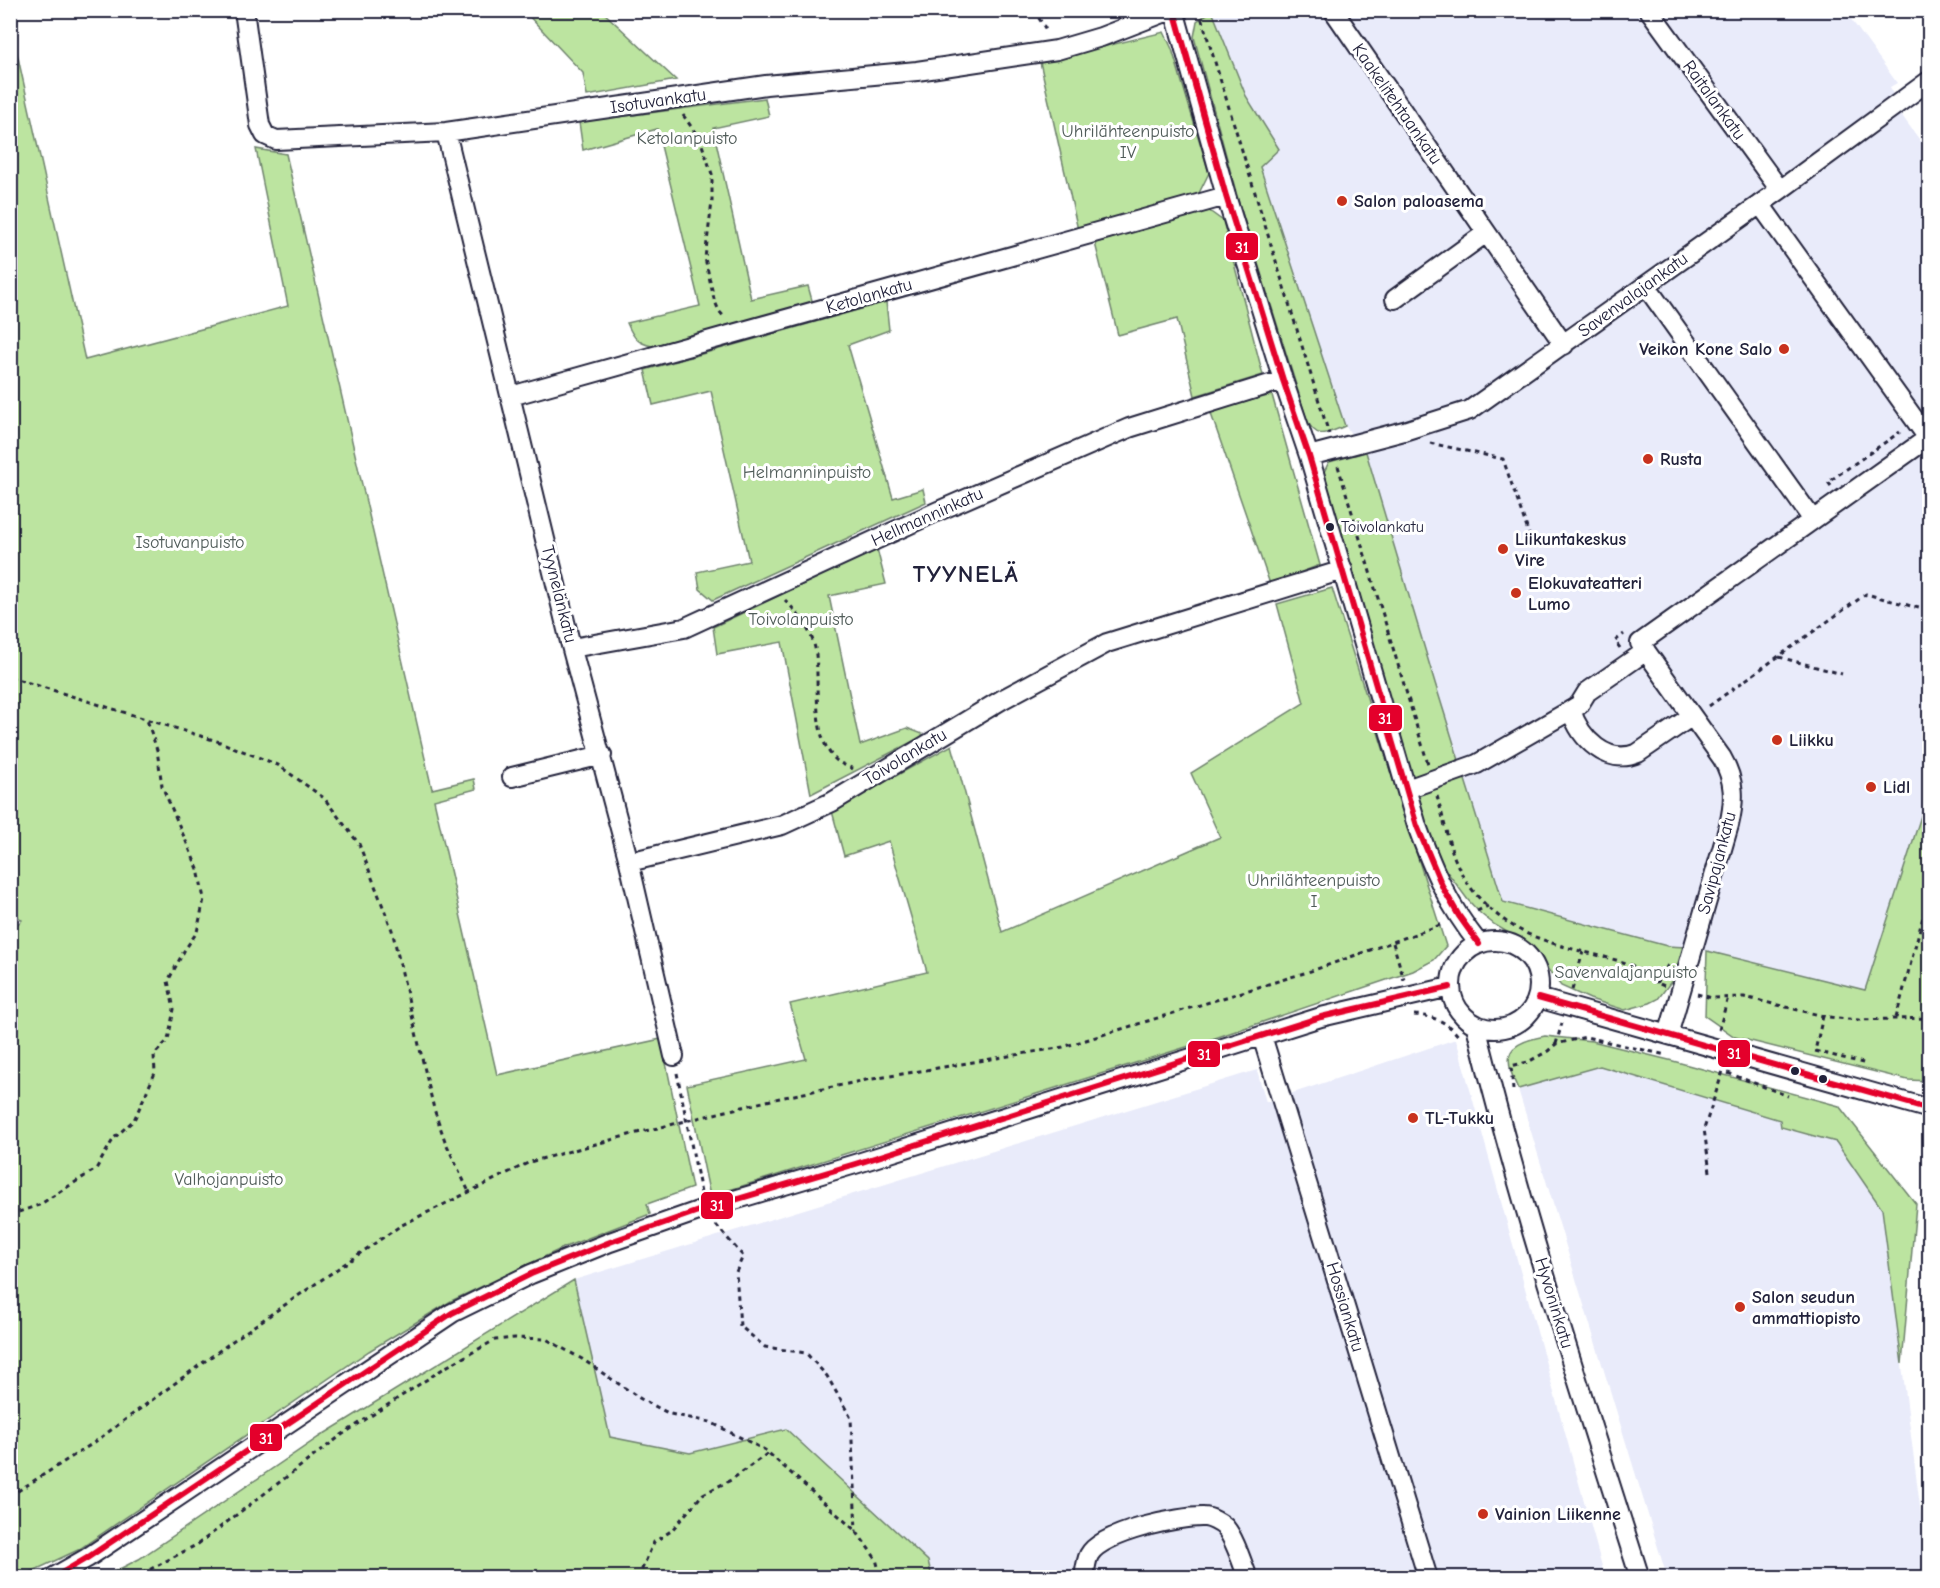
<svg xmlns="http://www.w3.org/2000/svg" width="1940" height="1588" font-family="'Comic Neue',sans-serif">
<rect width="100%" height="100%" fill="#fff"/>
<filter id="ink" filterUnits="userSpaceOnUse"><feTurbulence type="fractalNoise" baseFrequency=".0167" numOctaves="2"/><feDisplacementMap in="SourceGraphic" scale="12" xChannelSelector="R" yChannelSelector="G"/><feConvolveMatrix kernelMatrix="1 2 1 2 8 2 1 2 1" color-interpolation-filters="sRGB"/></filter>
<g filter="url(#ink)">
<path fill="#e9ebfa" d="M1212,11H1845L1897,83L1890,87L1900,113L1930,154V791L1865,990L1707,951L1667,946L1503,902L1435,683L1366,452L1345,426L1260,167L1279,149L1246,96Z
M1456,1039L1605,1577H932L928,1561L786,1429L690,1453L610,1437L574,1280L1257,1070L1266,1102Z
M1600,1066L1780,1120L1781,1128L1836,1142L1882,1209L1929,1577H1667L1518,1089Z"/>
<path fill="#bce4a0" stroke="#6f836e" stroke-width="1.5" d="M524,11H602L676,80L587,96L583,73Z
M1212,11L1246,96L1279,149L1260,167L1345,426C1327,433 1317,441 1307,420L1239,203L1194,37L1197,21Z
M11,26L85,360L288,306L256,149L286,154L432,789L474,779L476,789L434,800L497,1075L661,1039L692,1188L647,1204L650,1214L565,1247L451,1301L369,1351L78,1550L18,1578L10,1577V931L22,920L10,910Z
M1164,32L1172,49L1209,173L1198,195L1078,230L1040,62Z
M765,98L769,116L713,128L751,299L808,286L813,304L652,346C637,343 633,337 627,323L700,306L657,129L583,150L579,122Z
M1208,210L1223,221L1263,375L1195,396L1177,319L1118,335L1095,243Z
M886,302L889,330L848,345L893,498L923,489L926,502L713,600L700,589L697,572L749,561L711,391L653,405L645,370Z
M1272,395L1320,565L1270,584L1210,411Z
M1366,452L1435,683L1503,902L1667,946L1685,947L1676,975L1658,999L1650,1003L1625,1010L1590,999L1561,986L1528,944L1495,925L1481,914L1468,900L1436,857L1324,484V472L1329,462Z
M877,549L886,584L829,596L860,745L907,728L925,735L811,794L782,642L717,654L713,627Z
M1332,588L1446,946L1434,960L1413,971L1215,1038L710,1196L687,1085L806,1059L790,1004L927,972L889,841L844,856L832,811L952,745L1002,932L1220,837L1191,773L1304,703L1277,604Z
M1929,791V1081L1908,1080L1735,1037L1705,1016L1707,951L1865,990Z
M1545,1036L1592,1041L1673,1061L1839,1106L1916,1204L1902,1364L1882,1209L1836,1142L1781,1127L1780,1120L1600,1066L1518,1089C1501,1054 1507,1043 1545,1036Z
M574,1280L610,1437L690,1453L786,1429L928,1561L932,1577H104L139,1559L319,1437Z"/>
<g fill="none" stroke-linecap="round" stroke-linejoin="round">
<defs>
<path id="minor" d="M244,10L260,125L265,135L276,140L446,132L766,85L917,71L1057,50L1101,37L1171,10
M1174,10L1226,196L1283,380L1309,456L1417,826C1434,872 1448,905 1479,944
M1333,10L1564,345
M1649,10L1780,190
M446,132L570,642L629,862L674,1056
M1646,286L1813,520
M1395,299L1486,233
M511,396L1226,196
M1309,456L1404,431L1470,410L1780,190L1930,80
M572,648L684,628L936,512L1129,428L1283,380
M1571,710C1580,739 1607,766 1638,753L1692,716
M512,777L602,755
M1407,789L1477,764L1571,710L1579,705L1587,692L1646,651
M629,862L782,825L832,802L1003,699L1107,643L1343,570
M1451 985a44 44 0 1 1 88 0a44 44 0 1 1-88 0Z
M1538,998L1930,1109
M1476,1026C1522,1212 1582,1395 1640,1578
M1668,1035L1729,825C1735,800 1735,780 1722,758L1640,643L1928,438L1760,204
M1262,1036L1428,1578
M52,1578L87,1558L452,1313L531,1274L610,1242L704,1209L855,1164L1321,1017L1450,987
M1084,1578C1085,1571 1086,1561 1089,1555C1101,1532 1180,1516 1204,1517C1210,1517 1221,1523 1225,1527C1235,1539 1242,1563 1248,1578"/>
</defs>
<use href="#minor" stroke="#22223b" stroke-width="22"/>
<path stroke="#22223b" stroke-width="3" stroke-dasharray="4.5 4.5" stroke-linecap="butt" d="M1034,10L1048,33
M1199,10L1329,434
M673,11V10
M683,115L700,139L712,174V202L705,258L714,299L719,311L725,318
M1430,443L1503,459L1529,534
M1338,466L1428,764
M1831,486L1828,482L1900,432
M785,600C798,613 811,630 815,648C821,681 809,735 836,760C840,764 848,766 853,769
M1620,648L1615,641L1624,634
M1779,657L1842,674
M10,677L220,742L278,765L324,798L359,844L392,930L434,1109L445,1141L469,1192
M1709,706L1866,594L1930,611
M1437,796C1444,819 1448,845 1458,866C1472,898 1506,927 1538,938C1566,949 1597,954 1626,963C1641,968 1650,982 1665,986
M1477,911L1488,906
M1393,943L1404,980
M1656,983L1668,965
M1572,990L1583,952
M1697,994L1712,998L1744,997L1828,1017L1858,1020L1930,1018
M1414,1015C1433,1016 1447,1021 1459,1037
M1823,1016L1815,1051L1867,1064
M1896,1018L1930,891
M1719,1030L1728,997
M1556,1044L1562,1023
M677,1073L701,1193
M1728,1073L1788,1096
M1513,1090L1511,1066L1528,1062L1548,1051L1556,1044L1586,1037L1666,1055
M1710,1172L1704,1129L1723,1071
M10,1215L39,1205L96,1169L114,1138L134,1120L155,1073L154,1055L168,1040L174,1009L168,981L184,951L197,932L204,899L198,869L162,786L157,750L147,720
M716,1225L743,1256L736,1272L740,1326L765,1347L806,1353L827,1376L851,1418L856,1531
M10,1496L92,1444L238,1337L400,1226L530,1162L629,1135L775,1099L866,1080L1063,1047L1314,970L1443,924
M95,1578H100
M134,1578L198,1544L343,1434L446,1367L495,1340L515,1338L546,1339L582,1359L641,1399L670,1414L710,1422L765,1450L856,1531L876,1559L881,1578
M638,1578L654,1542L671,1531L703,1494L731,1480L768,1453"/>
<use href="#minor" stroke="#fff" stroke-width="18"/>
<defs>
<path id="bus-1" d="M1174,10L1226,196L1283,380L1309,456L1417,826L1443,888L1459,916L1479,944
M1538,998L1930,1109
M53,1578L87,1558L452,1313L531,1274L610,1242L704,1209L855,1164L1321,1017L1450,987"/>
</defs>
<use href="#bus-1" stroke="#fff" stroke-width="10"/>
<use href="#bus-1" stroke="#e4002b" stroke-width="6"/>
</g>
</g>
<g fill="#c8321e" stroke="#fff" stroke-width="2">
<circle cx="1342" cy="201" r="6"/>
<circle cx="1784" cy="349" r="6"/>
<circle cx="1648" cy="459" r="6"/>
<circle cx="1503" cy="549" r="6"/>
<circle cx="1516" cy="593" r="6"/>
<circle cx="1777" cy="740" r="6"/>
<circle cx="1871" cy="787" r="6"/>
<circle cx="1413" cy="1118" r="6"/>
<circle cx="1740" cy="1307" r="6"/>
<circle cx="1483" cy="1514" r="6"/>
</g>
<g fill="#22223b" stroke="#fff" stroke-width="2">
<circle cx="1330" cy="527" r="5"/>
<circle cx="1795" cy="1071" r="5"/>
<circle cx="1823" cy="1079" r="5"/>
</g>
<g text-anchor="middle" dominant-baseline="central" stroke-width="6" stroke-linejoin="round" paint-order="stroke">
<g font-size="16" fill="#22223b" stroke="#fff" text-anchor="start">
<text x="1341" y="527">Toivolankatu</text>
</g>
<g font-size="18" fill="#22223b" stroke="#fff">
<text transform="translate(1714 100) rotate(54)">Raitalankatu</text>
<text transform="translate(658 101) rotate(-8)">Isotuvankatu</text>
<text transform="translate(1397 104) rotate(55)">Kaakelitehtaankatu</text>
<text transform="translate(1633 295) rotate(-36)">Savenvalajankatu</text>
<text transform="translate(869 296) rotate(-16)">Ketolankatu</text>
<text transform="translate(927 517) rotate(-24)">Hellmanninkatu</text>
<text transform="translate(559 594) rotate(76)">Tyynelänkatu</text>
<text transform="translate(905 757) rotate(-31)">Toivolankatu</text>
<text transform="translate(1717 863) rotate(-75)">Savipajankatu</text>
<text transform="translate(1554 1303) rotate(73)">Hyvoninkatu</text>
<text transform="translate(1345 1307) rotate(73)">Hossiankatu</text>
</g>
<g font-size="18" fill="#505c59" stroke="#fff">
<text x="1128" y="131">Uhrilähteenpuisto<tspan x="1128" dy="21">IV</tspan></text>
<text x="687" y="138">Ketolanpuisto</text>
<text x="807" y="472">Helmanninpuisto</text>
<text x="190" y="542">Isotuvanpuisto</text>
<text x="801" y="619">Toivolanpuisto</text>
<text x="1314" y="880">Uhrilähteenpuisto<tspan x="1314" dy="21">I</tspan></text>
<text x="1626" y="972">Savenvalajanpuisto</text>
<text x="229" y="1179">Valhojanpuisto</text>
</g>
<g font-size="18" font-weight="bold" fill="#22223b" stroke="#fff" text-anchor="start">
<text x="1354" y="201">Salon paloasema</text>
<text x="1772" y="349" text-anchor="end">Veikon Kone Salo</text>
<text x="1660" y="459">Rusta</text>
<text x="1515" y="539">Liikuntakeskus<tspan x="1515" dy="21">Vire</tspan></text>
<text x="1528" y="583">Elokuvateatteri<tspan x="1528" dy="21">Lumo</tspan></text>
<text x="1789" y="740">Liikku</text>
<text x="1883" y="787">Lidl</text>
<text x="1425" y="1118">TL-Tukku</text>
<text x="1752" y="1297">Salon seudun<tspan x="1752" dy="21">ammattiopisto</tspan></text>
<text x="1495" y="1514">Vainion Liikenne</text>
</g>
<g font-size="24" font-weight="bold" letter-spacing="1.5" fill="#22223b" stroke="#fff">
<text x="966" y="574">TYYNELÄ</text>
</g>
</g>
<g stroke="#fff" stroke-width="2">
<rect x="1225" y="232" width="34" height="29" rx="6" fill="#e4002b"/>
<rect x="1368" y="704" width="35" height="28" rx="6" fill="#e4002b"/>
<rect x="1717" y="1039" width="34" height="29" rx="6" fill="#e4002b"/>
<rect x="1187" y="1040" width="34" height="28" rx="6" fill="#e4002b"/>
<rect x="700" y="1191" width="34" height="29" rx="6" fill="#e4002b"/>
<rect x="249" y="1423" width="34" height="29" rx="6" fill="#e4002b"/>
</g>
<g font-size="16" text-anchor="middle" font-weight="bold" fill="#fff">
<text x="1242" y="253">31</text>
<text x="1385" y="724">31</text>
<text x="1734" y="1059">31</text>
<text x="1204" y="1060">31</text>
<text x="717" y="1211">31</text>
<text x="266" y="1444">31</text>
</g>
<rect width="1940" height="1588" fill="none" stroke="#fff" stroke-width="36"/>
<rect x="18" y="18" width="1904" height="1552" fill="none" stroke="#22223b" stroke-width="2" filter="url(#ink)"/>
</svg>
